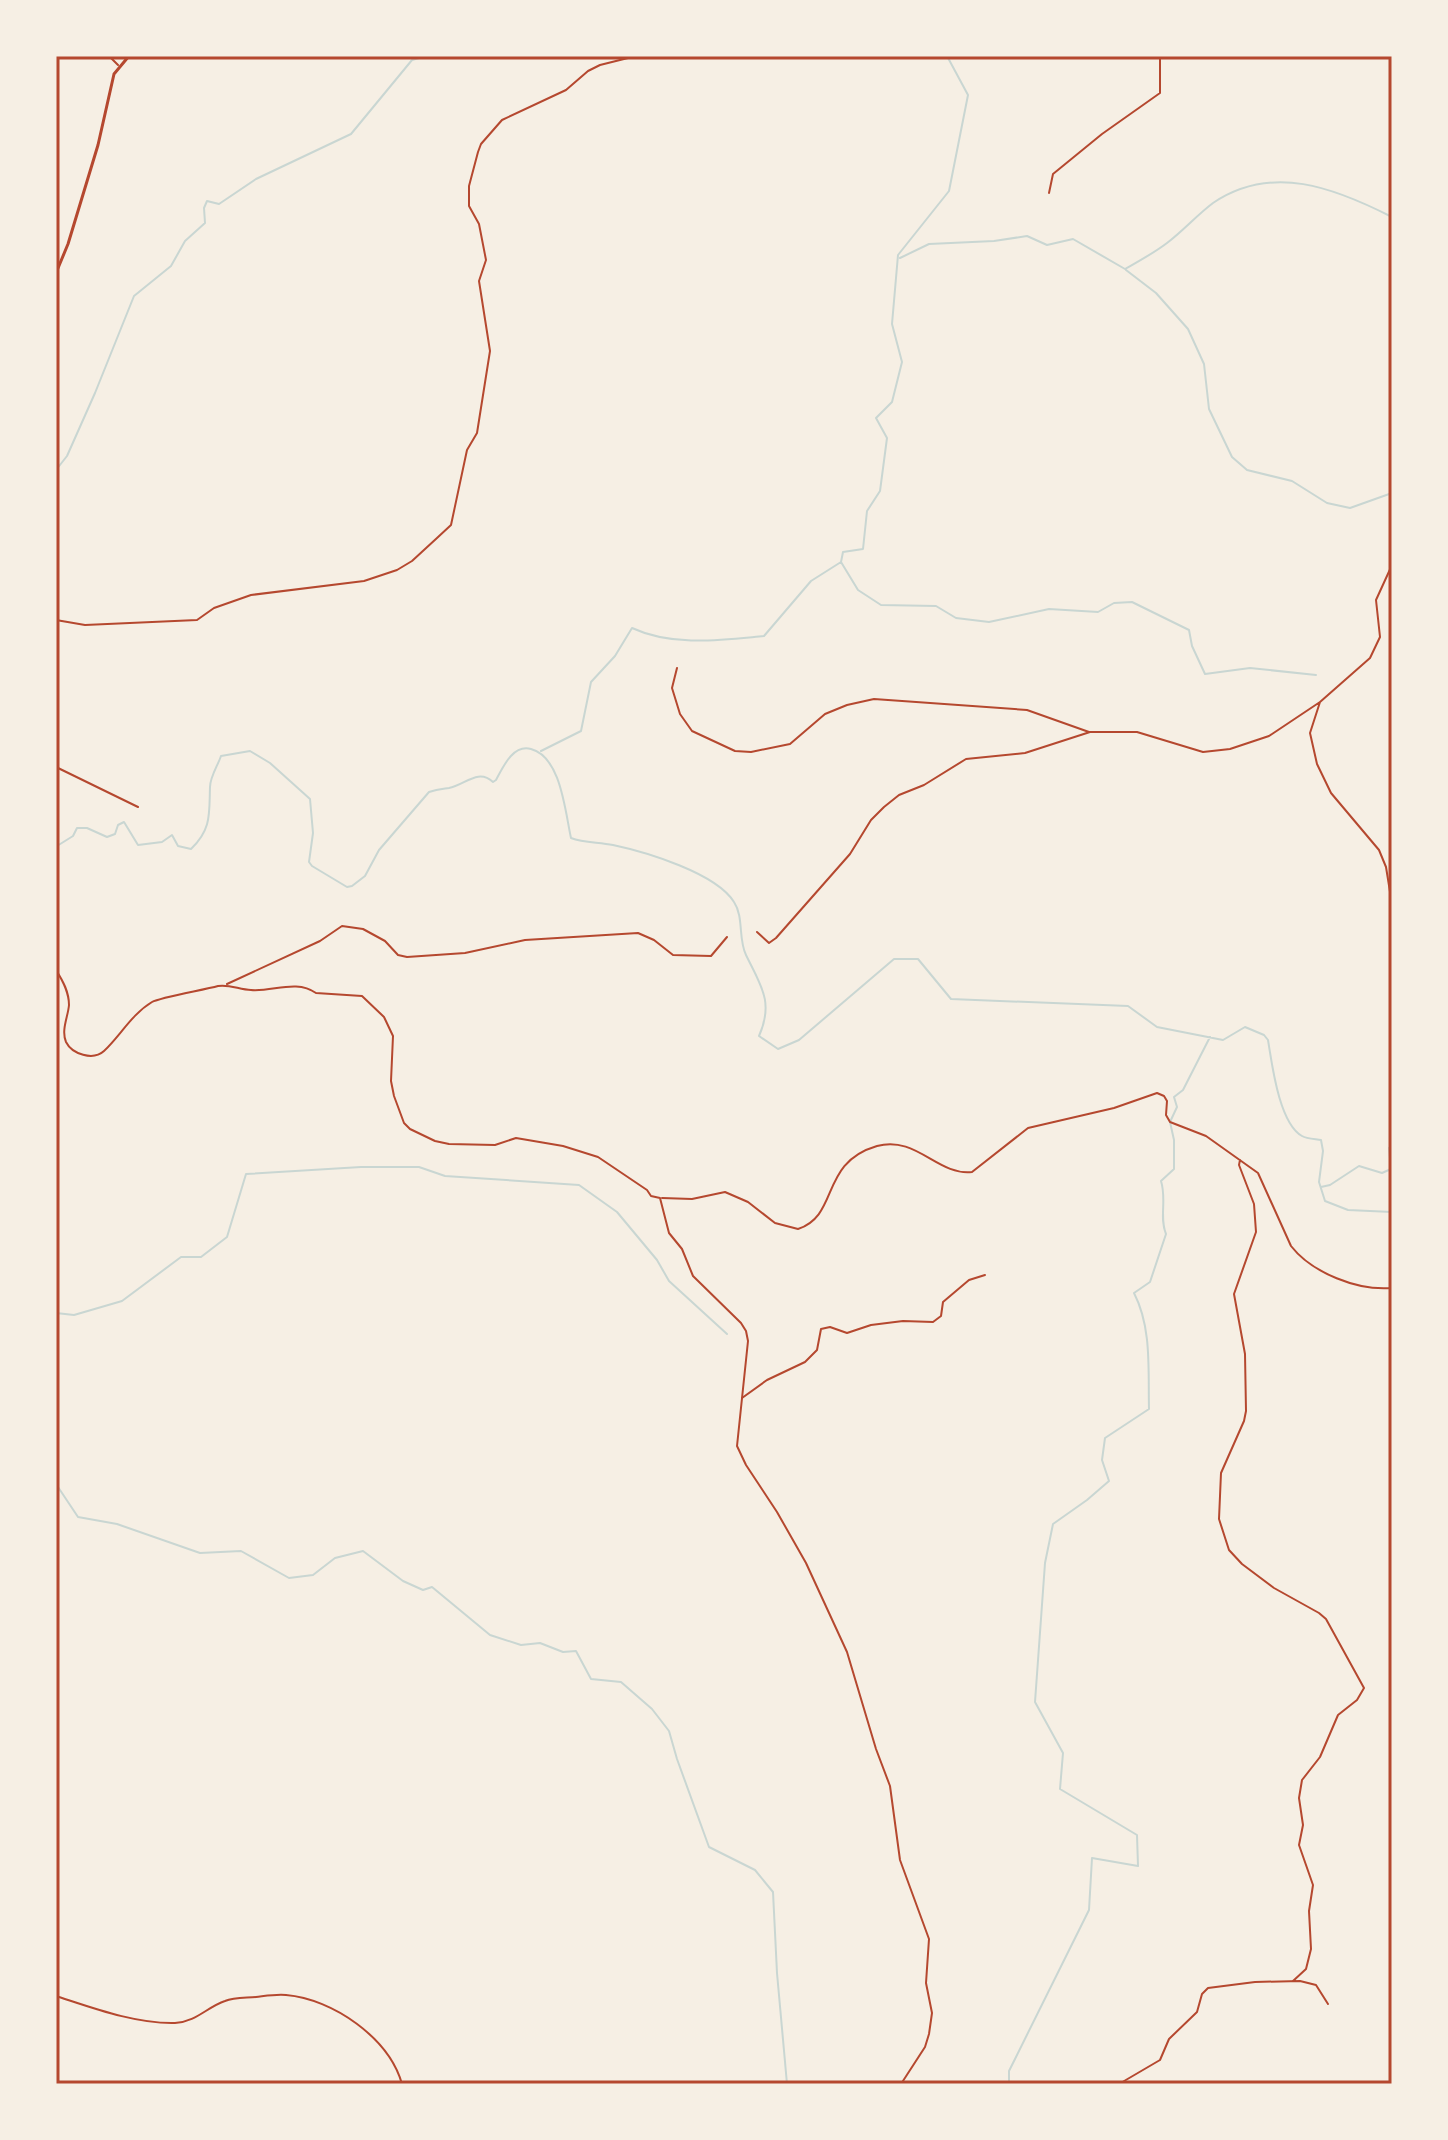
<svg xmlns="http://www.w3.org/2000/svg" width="1448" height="2140" font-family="Bitter,serif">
<rect width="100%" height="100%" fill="#f6efe4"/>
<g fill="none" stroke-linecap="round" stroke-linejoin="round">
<path stroke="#c9d6d2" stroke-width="2" d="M900,258L929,244L994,241L1027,236L1047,245L1073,239L1125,269C1139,261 1154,253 1167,243C1183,231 1197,215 1213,203C1272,163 1335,188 1392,217
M1126,270L1156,293L1188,329L1204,364L1209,409L1232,457L1247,470L1292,481L1327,503L1350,508L1392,493
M56,470L67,456L95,393L134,296L171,266L185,241L205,223L204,208L207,201L219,204L256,179L351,134L412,60L426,56
M841,562L843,552L863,549L867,511L880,491L887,438L876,418L892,402L902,362L892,324L898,255L949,191L968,95L947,56
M541,751L581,731L591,682L615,656L632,628C673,647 721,640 764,636L811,581L841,562L858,590L881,605L936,606L956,618L989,622L1049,609L1098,612L1114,603L1132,602L1189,630L1192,646L1205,674L1250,668L1316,675
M56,861L57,846L73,836L77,828H87L107,837L115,834L118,825L124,822L138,845L162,842L172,835L178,846L191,849C212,829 209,813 210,787C210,777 218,765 221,756L250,751L270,763L310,799L313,833L309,862L312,866L347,887L352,886L365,876L379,850L429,792C437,789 441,789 449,788C465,785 478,768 493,782L496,780C503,767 513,744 531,749C561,757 565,811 571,838C584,843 599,842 613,845C646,852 716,873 734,902C744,917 738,939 746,955C761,986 774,1002 759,1036L778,1049L799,1040L894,959H918L951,999L1128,1006L1157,1027L1223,1040L1245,1027L1264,1035L1268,1040C1272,1064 1279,1123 1302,1136C1307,1139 1316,1139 1321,1140L1323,1151L1319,1182L1325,1201L1348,1210L1392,1212
M1321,1187L1330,1185L1359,1166L1382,1173L1391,1169L1389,1148L1392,1145
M56,1313L74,1315L122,1301L181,1257H201L227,1237L246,1174L361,1167H419L445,1176L579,1185L617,1212L657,1260L669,1281L727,1334
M56,1484L78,1517L117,1524L200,1553L241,1551L289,1578L313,1575L335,1558L363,1551L403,1581L423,1590L432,1587L490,1635L521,1645L540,1643L563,1652L576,1651L591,1679L621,1682L652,1709L669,1731L677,1759L709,1847L755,1870L773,1892L777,1973L787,2084
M1009,2084V2071L1089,1910L1092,1858L1138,1866L1137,1835L1060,1789L1063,1753L1035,1702L1045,1563L1053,1524L1087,1500L1109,1481L1102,1460L1105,1438L1149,1409C1148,1370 1152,1328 1134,1293L1150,1282L1166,1234C1159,1217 1167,1200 1161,1181L1174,1169V1140L1170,1122L1177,1107L1174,1097L1183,1090L1210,1037"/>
<path stroke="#b5482f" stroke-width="2" d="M109,56L118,65
M1383,56L1392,57
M1049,193L1053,174L1102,134L1160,93V56
M1392,565L1376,600L1380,637L1370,658L1320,702L1310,733L1317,764L1331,793L1379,850L1386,867L1392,904
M56,620L85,625L197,620L214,608L251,595L364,581L397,570L412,561L437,538L451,525L467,450L477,433L490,351L479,281L486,260L479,224L469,206V186L478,152L481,144L502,120L566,90L588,71L600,65L636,56
M677,668L672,688L680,714L692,731L735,751L751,752L790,744L825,714L847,705L874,699L1027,710L1089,732
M56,767L138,807
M757,932L769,943L776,938L850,854L871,820L884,807L899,795L924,785L966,759L1025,753L1090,732H1137L1203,752L1230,749L1269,736L1320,702
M227,984L320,941L342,926L363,929L385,941L398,955L407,957L465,953L525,940L638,933L654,940L673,955L711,956L727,937
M1240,1160L1239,1165L1254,1204L1256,1232L1234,1294L1245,1354L1246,1411L1244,1421L1221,1473L1219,1519L1229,1550L1242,1564L1274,1588L1319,1613L1326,1619L1364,1688L1357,1700L1338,1715L1320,1757L1302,1780L1299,1798L1303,1825L1299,1845L1313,1885L1309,1911L1311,1949L1306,1969L1293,1981
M662,1198L692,1199L725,1192L748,1202L775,1223L798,1229C840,1215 819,1163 877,1146C916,1135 938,1176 972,1172L1028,1128L1114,1108L1157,1093L1164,1096L1167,1101L1166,1115L1170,1122L1206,1136L1258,1173L1291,1246C1312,1273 1358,1291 1392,1288
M742,1398L767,1380L805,1362L817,1350L821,1329L830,1327L847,1333L871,1325L903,1321L933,1322L941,1316L943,1302L969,1280L985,1275
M1119,2084L1160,2060L1169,2039L1197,2012L1202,1994L1208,1988L1255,1982L1300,1981L1316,1985L1328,2004"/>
<path stroke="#b5482f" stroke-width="2" d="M56,970C63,981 69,992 69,1005C68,1017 61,1030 66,1042C72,1054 93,1061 104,1051C120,1036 132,1014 152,1002C161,997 204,990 218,986C230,984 240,990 251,990C273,992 296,979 316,993L362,996L384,1017L393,1036L391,1081L394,1096L404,1123L410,1129L435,1141L449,1144L495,1145L516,1138L563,1146L598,1157L647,1190L651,1196L660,1198L669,1233L682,1249L693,1276L741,1323L746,1331L748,1341L737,1446L746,1465L777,1512L806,1563L847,1652L876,1749L890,1786L900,1860L929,1939L926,1983L932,2013L929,2034L925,2047L901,2084
M56,1996C93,2008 136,2024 175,2023C196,2022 207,2007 225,2001C234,1997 246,1998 256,1997C265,1996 276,1994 286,1995C333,1999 389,2038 402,2084"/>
<path stroke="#b5482f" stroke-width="3" d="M56,273L68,244L98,145L114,74L129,56"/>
</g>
<rect width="1448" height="2140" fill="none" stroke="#f6efe4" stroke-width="116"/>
<rect x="58" y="58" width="1332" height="2024" fill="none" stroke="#b5482f" stroke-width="3"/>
</svg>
